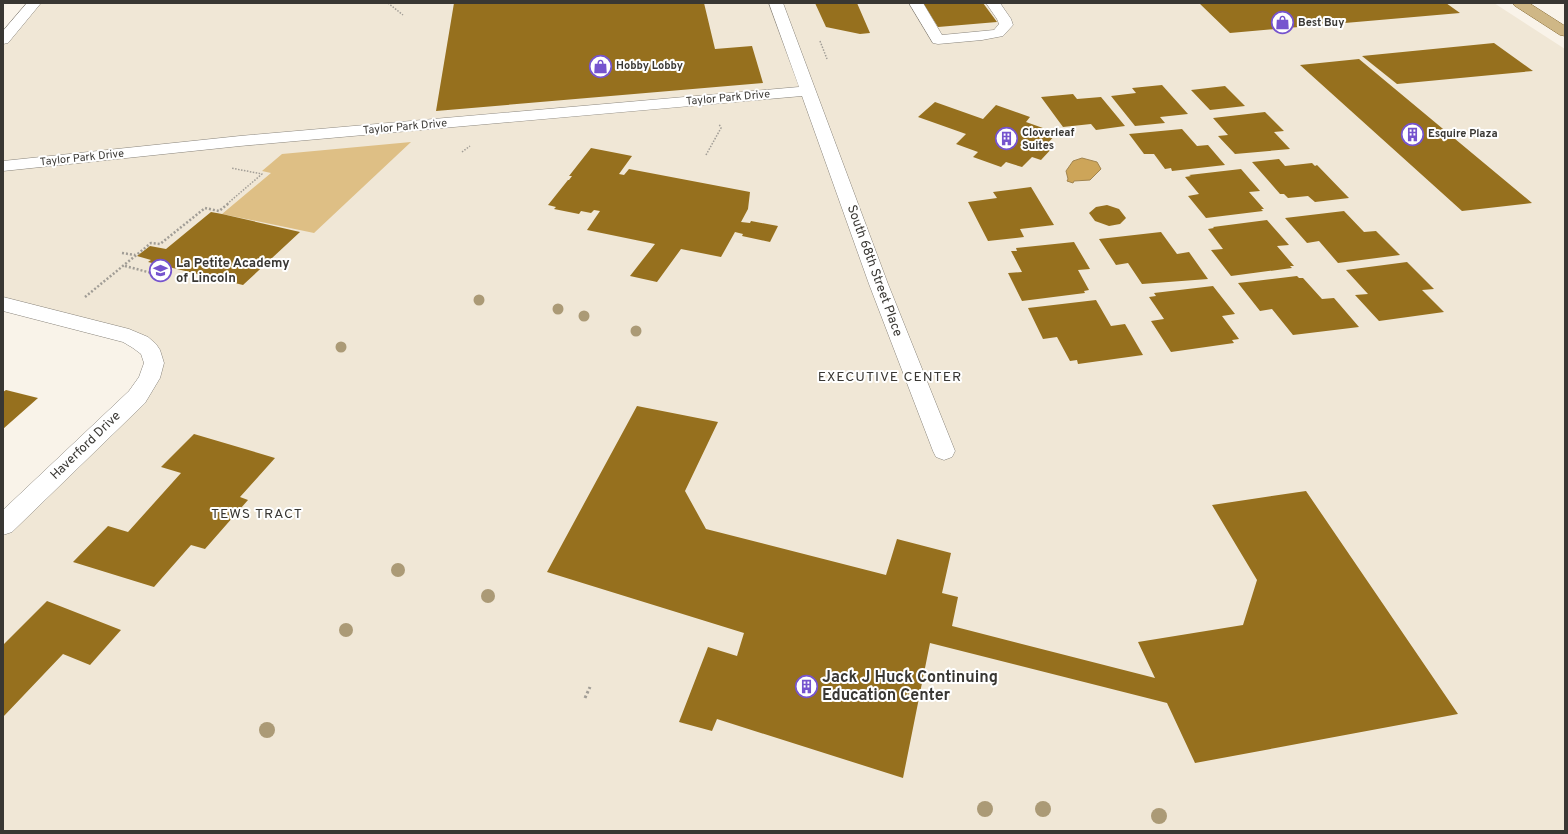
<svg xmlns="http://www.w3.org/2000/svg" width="1568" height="834" font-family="Overpass,sans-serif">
<rect width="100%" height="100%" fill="#f9f3e9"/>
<path fill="#f0e7d6" d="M34,3H1494L1565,49V831H3V525L137,397L149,348L3,304V40Z"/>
<path fill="#debf85" d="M411,142L314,233L222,214L271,173L262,171L282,154Z"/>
<path fill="#cda559" stroke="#a1844e" d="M1082,158L1097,162L1101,169L1090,180L1074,181L1073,183L1067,181L1068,179L1066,171L1073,161Z"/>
<path fill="#96701e" d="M454,3H704L715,49L752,46L763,83L436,111Z
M815,3H857L870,33L860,34L826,27Z
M923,3H983L997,22L938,27Z
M1199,3H1446L1460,13L1230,33Z
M1494,43L1533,71L1397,84L1362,56Z
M1359,59L1532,203L1462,211L1300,65Z
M1162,85L1188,114L1160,117L1165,123L1135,126L1111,96L1136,93L1132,88Z
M1225,86L1245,106L1210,110L1191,90Z
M1073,94L1077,99L1101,97L1125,126L1096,130L1091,124L1063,127L1041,97Z
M935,102L983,119L996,105L1030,117L1026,122L1057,133L1047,144L1054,146L1041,160L1032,157L1022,167L1006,162L1001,167L973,157L978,152L956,144L966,134L918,117Z
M1265,112L1284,131L1274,132L1290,149L1235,154L1218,136L1228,135L1213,118Z
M1182,129L1197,146L1208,145L1225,165L1172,171L1171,168L1165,169L1154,154H1144L1129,134Z
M591,148L632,156L619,174L624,175L629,169L750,192L748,209L741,222L750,223L751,221L778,226L770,242L742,236L743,234L735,232L721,257L681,249L657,282L630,276L655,244L587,230L600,211L594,210L591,213L581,211L579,214L554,209L556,207L548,205L568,180H569L572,176H569Z
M1279,159L1285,166L1312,163L1315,166L1317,165L1349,198L1315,202L1308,196L1288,198L1284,194H1280L1252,162Z
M1241,169L1260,191L1249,192L1264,209H1261L1263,211L1206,218L1188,196L1199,194L1185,177L1191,176L1189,175Z
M1031,187L1054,225L1020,229L1024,237L988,241L968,202L997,198L993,192Z
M1107,205L1119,209L1126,218L1120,224L1109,226L1095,221L1089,213L1096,207Z
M1344,211L1364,232L1376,231L1400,255L1338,263L1319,241L1307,243L1285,218Z
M211,212L222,214L300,232L243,285L148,262L151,260L137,256L150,246L166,249Z
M1267,220L1289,245L1277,246L1294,266H1290L1292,268L1231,276L1211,250L1223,249L1208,229L1214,228L1213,227Z
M1161,232L1177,254L1189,252L1208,279L1142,284L1128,263L1116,265L1099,239Z
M1074,242L1090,269L1078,270L1089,290L1084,291L1085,293L1022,301L1008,273L1022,272L1011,251H1017L1016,248Z
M1407,262L1434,289L1422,290L1444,312L1379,321L1355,295L1368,294L1346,270Z
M1297,276L1299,278H1303L1322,299L1334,298L1359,327L1293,335L1272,309L1260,311L1238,283Z
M1213,286L1235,314L1222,316L1239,339L1232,340L1234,343L1171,352L1151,321L1164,319L1149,297L1156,296L1154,293Z
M1096,300L1111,326L1125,324L1143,355L1078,364L1077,360L1070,361L1057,337L1043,339L1028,308Z
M6,390L38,398L3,429V392Z
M637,406L718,422L685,491L706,529L886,575L897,539L951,553L942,593L958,597L952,626L1155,678L1138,642L1243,625L1257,580L1212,505L1306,491L1458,714L1195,763L1167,703L930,643L903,778L717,719L712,731L679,722L708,647L737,656L744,633L547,572Z
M194,434L275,458L240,497L248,500L205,549L191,545L154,587L73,562L108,526L128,532L181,473L161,467Z
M47,601L121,630L90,665L63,654L3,717V645Z"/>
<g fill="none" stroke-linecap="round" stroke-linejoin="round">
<defs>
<path id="minor" d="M27,3H41L8,43L3,44V31Z
M769,3H783L888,284L955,451L952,457L944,460L936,457L933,451L869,284L802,96L240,146L3,171V161L240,136L799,87Z
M909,3H923L942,35L994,30L999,24L997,19L986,3H1000L1011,19L1013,25L1003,36L982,40L938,44L933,43Z
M3,297L129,329L148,337L156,344L160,350L164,363L160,378L145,403L12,532L3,535V510L129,391L139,377L144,363L141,354L133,348L123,342L3,311Z"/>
<path id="major" d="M1513,3H1529L1565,26V36L1560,35L1515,6Z"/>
</defs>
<use href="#minor" stroke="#89847b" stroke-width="1"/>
<use href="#major" stroke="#866b34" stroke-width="1"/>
<path stroke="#a19d96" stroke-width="1.5" stroke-dasharray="1.5 1.5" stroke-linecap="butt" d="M388,3L403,15
M820,41L827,59
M462,152L470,146
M706,155L721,128L719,124
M227,204L262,174L231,168"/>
<path stroke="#a19d96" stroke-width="2.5" stroke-dasharray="2 2" stroke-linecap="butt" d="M122,253L135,255
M125,266L159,275
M85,297L151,243L160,244L205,208L219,211L229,203"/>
<path stroke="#a19d96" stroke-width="3" stroke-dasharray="2.5 2.5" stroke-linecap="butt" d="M585,698L590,687"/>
<use href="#minor" fill="#fff" fill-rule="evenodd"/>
<use href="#major" fill="#cfb786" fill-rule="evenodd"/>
</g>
<g fill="#ab9a76">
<circle cx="479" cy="300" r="5.5"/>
<circle cx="558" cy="309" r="5.5"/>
<circle cx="584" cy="316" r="5.5"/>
<circle cx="636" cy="331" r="5.5"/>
<circle cx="341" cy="347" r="5.5"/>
<circle cx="398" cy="570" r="7"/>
<circle cx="488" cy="596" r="7"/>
<circle cx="346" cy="630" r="7"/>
<circle cx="267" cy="730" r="8"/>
<circle cx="985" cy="809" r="8"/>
<circle cx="1043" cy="809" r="8"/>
<circle cx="1159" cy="816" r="8"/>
</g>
<defs>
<symbol id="shop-ring" viewBox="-11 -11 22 22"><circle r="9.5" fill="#fff" stroke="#7654ce" stroke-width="1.5"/><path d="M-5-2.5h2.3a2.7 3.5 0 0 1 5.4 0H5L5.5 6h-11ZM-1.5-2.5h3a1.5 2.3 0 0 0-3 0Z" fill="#7654ce"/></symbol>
<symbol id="building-ring" viewBox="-11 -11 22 22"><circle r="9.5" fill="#fff" stroke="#7654ce" stroke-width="1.5"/><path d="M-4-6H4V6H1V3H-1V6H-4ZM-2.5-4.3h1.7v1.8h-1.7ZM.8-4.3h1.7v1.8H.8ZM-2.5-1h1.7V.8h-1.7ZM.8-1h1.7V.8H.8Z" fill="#7654ce"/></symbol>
<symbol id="school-ring" viewBox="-11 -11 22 22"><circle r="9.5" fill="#fff" stroke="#7654ce" stroke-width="1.5"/><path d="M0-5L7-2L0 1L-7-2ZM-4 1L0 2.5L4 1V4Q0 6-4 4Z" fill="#7654ce"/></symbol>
</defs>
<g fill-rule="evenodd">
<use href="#shop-ring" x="1270" y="10" width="25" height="25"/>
<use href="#shop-ring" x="588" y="54" width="25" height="25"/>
<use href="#building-ring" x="1400" y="122" width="25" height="25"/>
<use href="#building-ring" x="994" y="126" width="25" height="25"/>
<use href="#school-ring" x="148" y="258" width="25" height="25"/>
<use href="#building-ring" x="794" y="674" width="25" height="25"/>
</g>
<g text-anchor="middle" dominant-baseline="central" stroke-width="4" stroke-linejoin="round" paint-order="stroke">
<g font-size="11" font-weight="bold" fill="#393733" stroke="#fff" text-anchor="start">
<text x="1298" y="23">Best Buy</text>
<text x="616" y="66">Hobby Lobby</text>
<text x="1022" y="133">Cloverleaf<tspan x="1022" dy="13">Suites</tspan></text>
<text x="1428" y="134">Esquire Plaza</text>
</g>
<g font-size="11" fill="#393733" stroke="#fff">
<text transform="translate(728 98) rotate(-5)">Taylor Park Drive</text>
<text transform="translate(405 127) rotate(-5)">Taylor Park Drive</text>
<text transform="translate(82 158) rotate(-6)">Taylor Park Drive</text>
</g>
<g font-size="13" font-weight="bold" fill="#393733" stroke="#fff" text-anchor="start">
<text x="176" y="264">La Petite Academy<tspan x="176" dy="15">of Lincoln</tspan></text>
</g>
<g font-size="13" fill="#393733" stroke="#fff">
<text transform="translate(874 271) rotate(70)">South 68th Street Place</text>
<text transform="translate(86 446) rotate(-44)">Haverford Drive</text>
</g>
<g font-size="14" letter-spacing="1" fill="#393733" stroke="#fff">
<text x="890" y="377">EXECUTIVE CENTER</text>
<text x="257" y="514">TEWS TRACT</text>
</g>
<g font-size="16" font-weight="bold" fill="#393733" stroke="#fff" text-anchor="start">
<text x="822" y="678">Jack J Huck Continuing<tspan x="822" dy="18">Education Center</tspan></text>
</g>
</g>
<rect width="1568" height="834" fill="none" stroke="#393733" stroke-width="8"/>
</svg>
